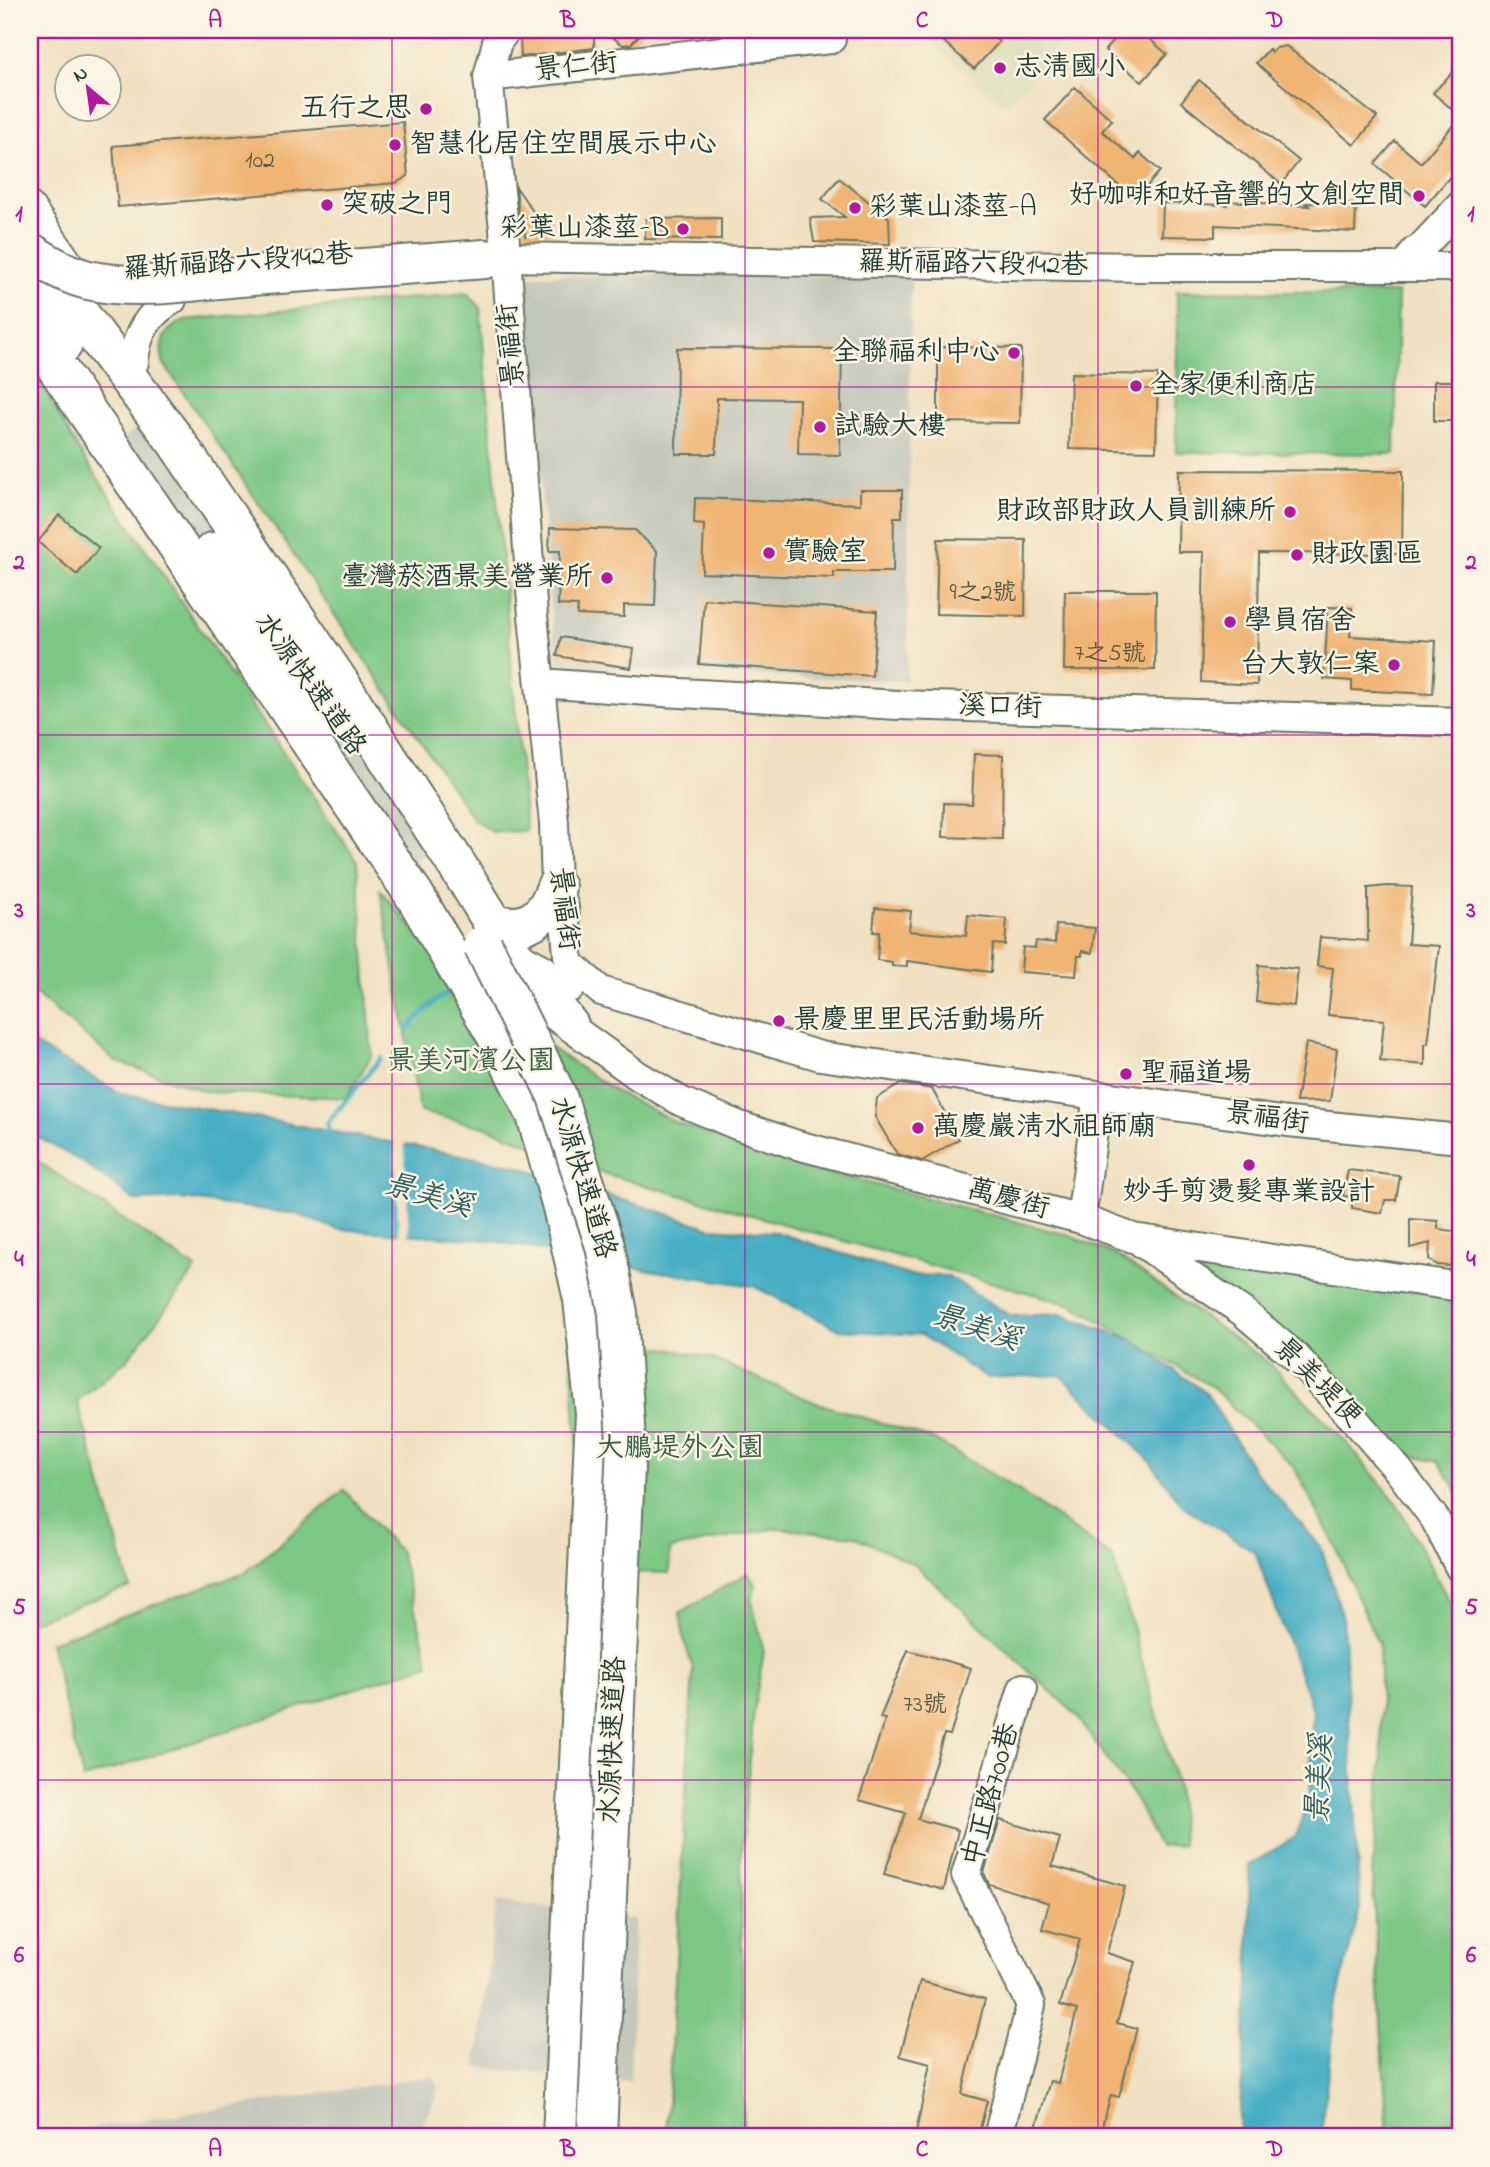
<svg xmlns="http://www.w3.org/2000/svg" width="1490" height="2167" font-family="'Indie Flower','LXGW WenKai TC',sans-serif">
<rect width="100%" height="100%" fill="#fcf5e5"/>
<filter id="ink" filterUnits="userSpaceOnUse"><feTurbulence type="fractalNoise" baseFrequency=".0143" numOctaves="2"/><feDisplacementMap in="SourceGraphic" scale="14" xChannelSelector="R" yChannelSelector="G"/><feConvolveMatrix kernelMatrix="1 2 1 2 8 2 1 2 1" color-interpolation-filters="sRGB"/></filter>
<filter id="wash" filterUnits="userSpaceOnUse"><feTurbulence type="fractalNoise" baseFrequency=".00686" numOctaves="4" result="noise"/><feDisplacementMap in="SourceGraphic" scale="28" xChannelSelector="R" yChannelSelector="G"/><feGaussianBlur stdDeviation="1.57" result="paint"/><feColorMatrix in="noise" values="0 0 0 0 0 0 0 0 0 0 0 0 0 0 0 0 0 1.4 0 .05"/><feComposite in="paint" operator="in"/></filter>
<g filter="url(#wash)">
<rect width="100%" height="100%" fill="#f1e0c1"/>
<path fill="#ddb" d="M916,30H1073L1005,106Z
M1457,878H1460V1111H1458Z"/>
<path fill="#c2c6b9" d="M537,275L911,276L907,681L661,672L558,665L552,620L525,286L530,277Z
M151,419L439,844L412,862L124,437Z
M497,1901L635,1919L630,2082L476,2067Z
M434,2076L439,2088L417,2137H57V2133Z"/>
<path fill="#7dc784" stroke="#4e825c" stroke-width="2" d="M1177,291L1398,293L1395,454L1176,452Z
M467,293L480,307L526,831L493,832L474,820L164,364C157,342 164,330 184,320Z
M30,365L78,449L357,861L372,1055L346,1098L207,1092L115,1061L30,989Z
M380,890L446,969L554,1050L615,1091L675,1122L781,1160L1068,1235L1116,1255L1269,1363L1347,1443L1396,1502L1460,1621V2137H1388L1372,1875L1382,1755L1379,1646L1333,1541L1294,1467L1212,1387L1072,1305L609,1175L489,1128L420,1112Z
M30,1156L196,1269L127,1360L77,1401L130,1587L30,1622Z
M1186,1260L1448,1296L1460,1310V1495L1439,1462L1394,1452Z
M569,1329L708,1357L814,1402L933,1439L1018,1490L1113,1558L1177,1786L1182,1845L1159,1847L1136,1799L1075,1714L914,1564L854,1536L777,1528L670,1549L669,1573L587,1571Z
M344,1490L400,1552L429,1664L83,1779L50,1642L246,1572Z
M748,1573L756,1586L751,1598L764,1652L754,1710L741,1856L744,2137H666L693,1669L684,1639L680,1612Z"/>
<path fill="#45adc4" stroke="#32757c" stroke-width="2" d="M30,1039L34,1044L120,1093L510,1164L711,1228L776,1232L908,1275L948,1276L1011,1316L1060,1314L1133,1340L1207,1394L1254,1470L1321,1547L1343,1618L1360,1907L1335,2008L1321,2137H1241L1239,2122L1249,1981V1865L1295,1837L1309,1798L1313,1710L1255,1552L1183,1506L1148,1459L1060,1375L986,1378L921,1335L840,1330L753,1286L648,1270L487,1240L336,1229L297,1214L182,1199L135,1201L84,1163L30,1133Z"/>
<path fill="#f1e0c1" d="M394,1140L404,1141L409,1238L399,1237Z"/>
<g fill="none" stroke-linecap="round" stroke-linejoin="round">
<path stroke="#45adc4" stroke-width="5" d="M406,1030L434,1002L453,989
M326,1137L328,1122L381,1058"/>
</g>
<g id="blocks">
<path fill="#f0b473" d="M603,30H644L631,44L623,45Z
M931,30H986L999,42L974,69Z
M1123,30H1139L1167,54L1142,82L1105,50Z
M594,36V48L521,57L520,40Z
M1286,46L1377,117L1354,145L1256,63L1269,49L1272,52L1276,48Z
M1460,64V116L1433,93Z
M1199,80L1299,161L1281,184L1181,102Z
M1075,87L1112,120L1102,131L1135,159L1140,153L1160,171L1135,200L1045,120Z
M1460,117V165L1425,206L1375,164L1395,141L1421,163Z
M403,122L408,176L396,183L118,207L113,146Z
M839,178L889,218L890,244L814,242L810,218L845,217L822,199Z
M516,187L537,217L550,218L552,234L525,236L524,225L519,217Z
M1227,201L1309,206L1305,203L1356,204L1355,232L1215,225V237L1162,236L1163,203L1227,205Z
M721,218V240L645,239L646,219Z
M938,347L1021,348L1020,423L938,422Z
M677,348L842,349L840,455L798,454L799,399L717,398L716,454H676Z
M1071,373L1158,375L1156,451L1069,449Z
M1434,381H1460V421H1434Z
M1179,470L1403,471L1402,554L1259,553L1257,685L1201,682L1204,552H1178Z
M860,490H902V517H894L893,572H834V578L702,573L704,525L694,524L695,498L860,504Z
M59,515L99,548L77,575L38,542Z
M550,528L635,530L657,551L655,606L624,605V617L577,615L578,606L558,605L560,551H549Z
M938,539L1026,540L1025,616L936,614Z
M1065,591H1156L1155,670H1064Z
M704,599L877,611L872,676L699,664Z
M1328,607L1352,608L1350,636L1436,641L1433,694L1352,690V681L1324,679Z
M561,637L634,649L631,668L557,656Z
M974,754L1003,755L1002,839L943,837L944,803L972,804Z
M1388,886L1412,887L1408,944L1439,946L1428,1044H1425V1065L1380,1061L1384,1020L1328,1015L1333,968L1317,966L1320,937L1368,941V888Z
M875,908L911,911L909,931L966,936L968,915L1007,919L1005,945L993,944L991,972L907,961V967L892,966V962L877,960L879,932H873Z
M1056,925L1095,928L1092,953L1082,951V956H1078L1076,976L1021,972L1023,947L1035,948L1036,941L1055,943Z
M1259,965L1298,969L1294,1006L1256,1002Z
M1306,1043L1337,1049L1330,1101L1296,1102Z
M901,1084L932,1089L959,1139L922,1161L897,1154L875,1117L877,1098Z
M1348,1170L1400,1176L1396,1200H1385L1382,1213L1352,1208V1197L1343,1196Z
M1410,1219L1438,1221V1229L1460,1232L1458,1263L1448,1266L1438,1265L1429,1260L1430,1243L1410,1248Z
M908,1650L971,1668L950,1735L944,1734L918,1819L958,1830L944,1890L884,1874L906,1813L859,1800L885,1719L880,1718Z
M1000,1820L1060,1838L1052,1866L1125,1886L1107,1953L1135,1962L1117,2023L1137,2028L1119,2097L1111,2095L1099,2137H1033L1050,2081L1058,2083L1077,2010L1060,2005L1080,1939L1042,1929L1049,1903L989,1884L984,1873Z
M920,1981L985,1999L962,2094L987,2101L978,2137H915L930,2064L900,2056Z"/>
</g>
</g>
<g filter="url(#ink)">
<use href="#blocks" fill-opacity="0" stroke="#687665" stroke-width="2"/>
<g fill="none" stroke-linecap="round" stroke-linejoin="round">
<defs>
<path id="minor" d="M506,30L497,42L488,77L504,229L533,616L554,823L556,887L564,907L568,955L571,965L601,991L820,1056L1288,1122L1460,1139
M488,77L831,39
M30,207L71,267L80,274
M487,259L506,257L1143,267H1460
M1405,267L1415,251L1420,249L1460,206
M134,362C136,333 148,314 172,300
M541,683L662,692L899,705L1460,722
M501,977L637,1075L682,1102L737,1125L797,1145L1081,1219L1133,1238L1460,1287
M571,987H562L556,991L555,999L574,1024
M1081,1219L1098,1095
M1142,1243L1243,1312L1296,1357L1355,1420L1399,1471L1435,1519L1460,1568
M998,2137L1031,2005L966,1875L1023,1688"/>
<path id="highway" d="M31,250L175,440L339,682L471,887L512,954L521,963L540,973
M240,277L485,259
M30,293L63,344
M30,328L415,896L496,1035L536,1115L562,1207L583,1299L595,1414L562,2137
M213,552L334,719
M493,923C526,933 546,918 556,887"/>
</defs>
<use href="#minor" stroke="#687665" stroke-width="32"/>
<use href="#highway" stroke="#687665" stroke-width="42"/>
<use href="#minor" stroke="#fff" stroke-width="28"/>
<use href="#highway" stroke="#fff" stroke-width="38"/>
<defs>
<path id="highway-bridge" d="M30,252C48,264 67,275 88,280C137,291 191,281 240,277
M483,945L557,1096L605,1246L618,1313L626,1442L597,2137"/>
</defs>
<use href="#highway-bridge" stroke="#687665" stroke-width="42" stroke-linecap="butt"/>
<use href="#highway-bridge" stroke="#fff" stroke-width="38"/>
</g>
</g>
<path fill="none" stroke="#b5179e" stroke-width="2" stroke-opacity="0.55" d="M392,30V2137M745,30V2137M1098,30V2137M30,387H1460M30,735H1460M30,1084H1460M30,1432H1460M30,1780H1460"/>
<g fill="#b5179e" stroke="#fcf5e5" stroke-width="2.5">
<circle cx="1000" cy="68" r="7"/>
<circle cx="426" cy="109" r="7"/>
<circle cx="395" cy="145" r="7"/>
<circle cx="1419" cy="196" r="7"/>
<circle cx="327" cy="205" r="7"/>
<circle cx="855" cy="208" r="7"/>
<circle cx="683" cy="229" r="7"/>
<circle cx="1014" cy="353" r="7"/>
<circle cx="1136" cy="386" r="7"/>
<circle cx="820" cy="427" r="7"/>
<circle cx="1290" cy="512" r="7"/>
<circle cx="769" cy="553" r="7"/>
<circle cx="1297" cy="555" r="7"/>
<circle cx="607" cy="578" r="7"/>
<circle cx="1230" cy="622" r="7"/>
<circle cx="1394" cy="665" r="7"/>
<circle cx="779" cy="1021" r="7"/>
<circle cx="1126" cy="1074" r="7"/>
<circle cx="918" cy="1128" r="7"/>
<circle cx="1249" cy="1165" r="7"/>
</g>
<g text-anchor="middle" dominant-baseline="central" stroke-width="5" stroke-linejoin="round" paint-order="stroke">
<g font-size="24" fill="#535b44">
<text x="260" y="161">102</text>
<text x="983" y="593">9之2號</text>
<text x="1110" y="654">7之5號</text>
<text x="925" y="1705">73號</text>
</g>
<g font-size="28" fill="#1f3d34" stroke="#fcf5e5">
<text transform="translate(576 68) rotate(-6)">景仁街</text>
<text transform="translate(238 263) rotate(-4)">羅斯福路六段142巷</text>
<text transform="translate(973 265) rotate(1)">羅斯福路六段142巷</text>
<text transform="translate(512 345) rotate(-95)">景福街</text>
<text transform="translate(309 685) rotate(54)">水源快速道路</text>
<text transform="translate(1000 708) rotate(2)">溪口街</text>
<text transform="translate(563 909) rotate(83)">景福街</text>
<text transform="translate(1267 1119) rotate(8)">景福街</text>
<text transform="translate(581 1178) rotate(73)">水源快速道路</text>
<text transform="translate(1008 1200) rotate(15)">萬慶街</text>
<text transform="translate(1317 1383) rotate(45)">景美堤便</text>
<text transform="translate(614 1740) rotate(-88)">水源快速道路</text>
<text transform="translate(992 1795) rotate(-75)">中正路700巷</text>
</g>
<g font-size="28" fill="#1f3d34" stroke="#fcf5e5" text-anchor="start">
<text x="1014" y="68">志清國小</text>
<text x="412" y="109" text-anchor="end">五行之思</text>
<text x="409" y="145">智慧化居住空間展示中心</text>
<text x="1405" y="196" text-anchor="end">好咖啡和好音響的文創空間</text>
<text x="341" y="205">突破之門</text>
<text x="869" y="208">彩葉山漆莖-A</text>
<text x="669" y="229" text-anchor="end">彩葉山漆莖-B</text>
<text x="1000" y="353" text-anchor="end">全聯福利中心</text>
<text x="1150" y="386">全家便利商店</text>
<text x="834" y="427">試驗大樓</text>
<text x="1276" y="512" text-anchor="end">財政部財政人員訓練所</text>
<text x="783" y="553">實驗室</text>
<text x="1311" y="555">財政園區</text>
<text x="593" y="578" text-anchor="end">臺灣菸酒景美營業所</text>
<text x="1244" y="622">學員宿舍</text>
<text x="1380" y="665" text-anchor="end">台大敦仁案</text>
<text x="793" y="1021">景慶里里民活動場所</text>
<text x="1140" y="1074">聖福道場</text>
<text x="932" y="1128">萬慶巖清水祖師廟</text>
<text x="1249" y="1193" text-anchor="middle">妙手剪燙髮專業設計</text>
</g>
<g font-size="28" fill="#366048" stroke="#fcf5e5">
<text x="471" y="1062">景美河濱公園</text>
<text x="680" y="1449">大鵬堤外公園</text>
</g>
<g font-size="30" font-style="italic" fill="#2a5f5f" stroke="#fcf5e5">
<text transform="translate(428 1197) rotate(16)">景美溪</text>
<text transform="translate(976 1329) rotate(18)">景美溪</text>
<text transform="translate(1321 1779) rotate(-87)">景美溪</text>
</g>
</g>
<rect width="1490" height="2167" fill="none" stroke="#fcf5e5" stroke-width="77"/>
<g transform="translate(88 88) rotate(331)"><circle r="33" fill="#fcf5e5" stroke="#a4ab9e" stroke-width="2"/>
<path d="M0-5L12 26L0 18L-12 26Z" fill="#b5179e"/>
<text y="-10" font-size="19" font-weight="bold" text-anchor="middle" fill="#1f3d34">N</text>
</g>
<rect x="38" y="38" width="1414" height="2090" fill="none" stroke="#b5179e" stroke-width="2.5"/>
<g font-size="23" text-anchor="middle" font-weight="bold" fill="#b5179e">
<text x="215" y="27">A</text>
<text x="568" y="27">B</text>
<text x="922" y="27">C</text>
<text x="1275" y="27">D</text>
<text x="19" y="221">1</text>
<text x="1471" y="221">1</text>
<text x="19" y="569">2</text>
<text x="1471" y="569">2</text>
<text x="19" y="917">3</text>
<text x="1471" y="917">3</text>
<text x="19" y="1266">4</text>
<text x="1471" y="1266">4</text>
<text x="19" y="1614">5</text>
<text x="1471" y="1614">5</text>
<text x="19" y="1962">6</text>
<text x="1471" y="1962">6</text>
<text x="215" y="2156">A</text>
<text x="568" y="2156">B</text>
<text x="922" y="2156">C</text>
<text x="1275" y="2156">D</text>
</g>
</svg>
